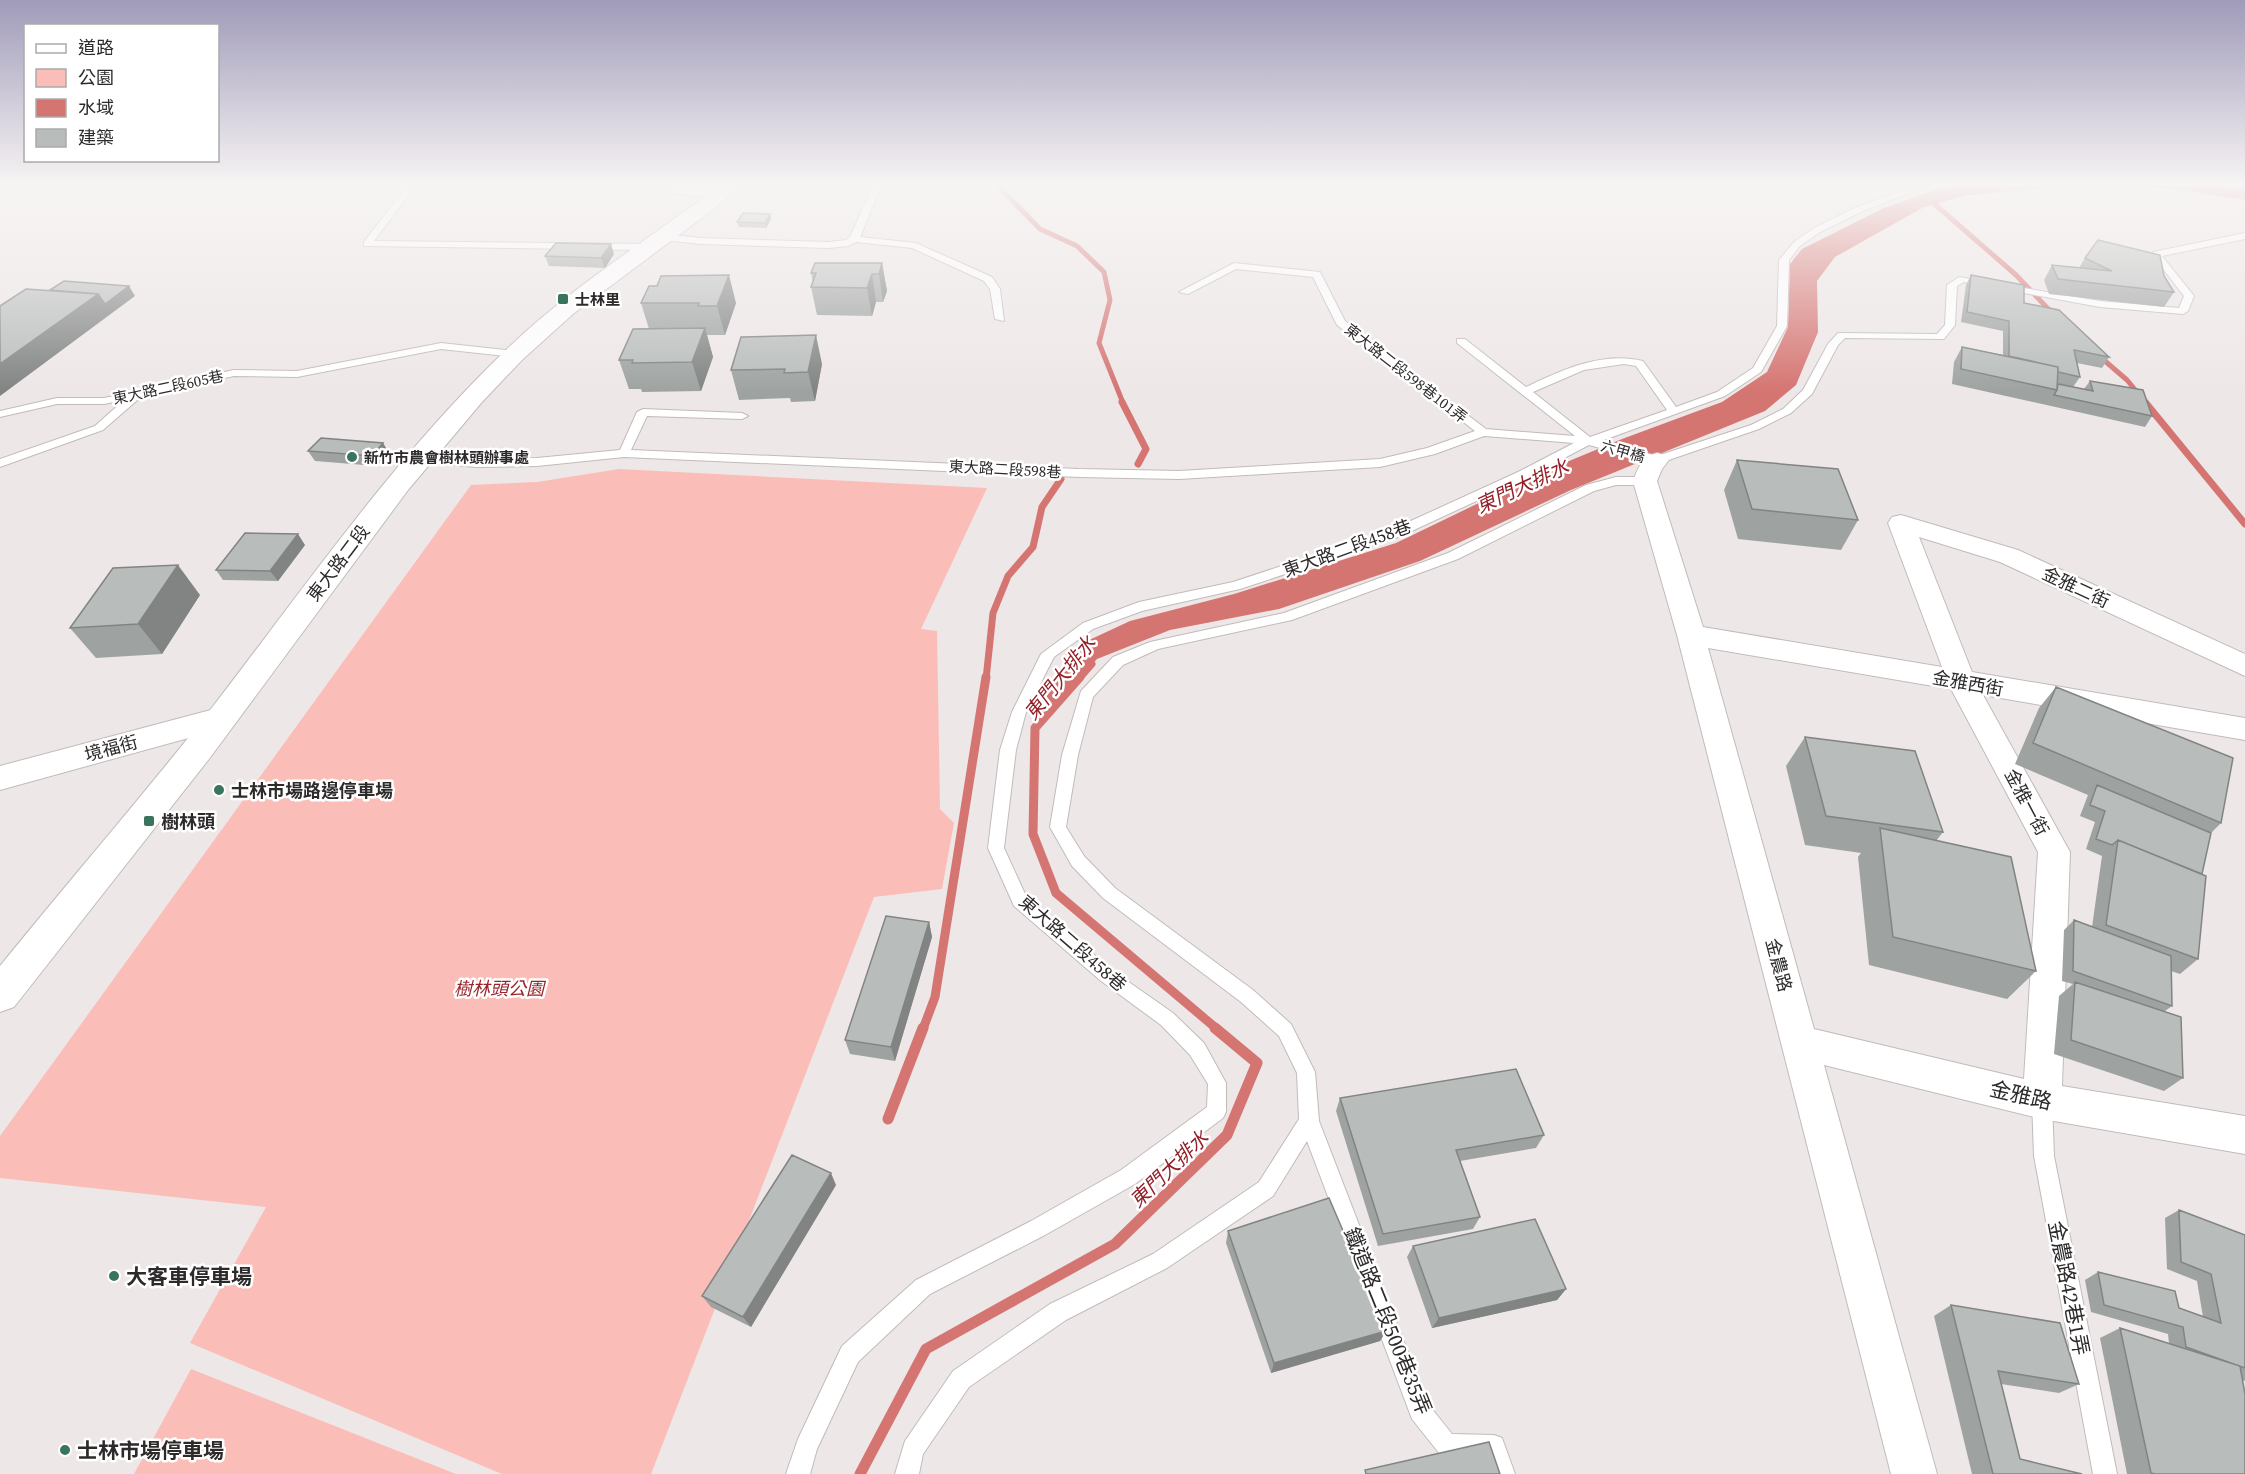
<svg xmlns="http://www.w3.org/2000/svg" width="2245" height="1474" font-family="'Source Serif 4','Noto Sans TC',serif">
<rect width="100%" height="100%" fill="#eee7e7"/>
<path fill="#fbbdb8" d="M619,469L987,488L921,629L937,631L940,809L954,823L942,889L874,897L651,1474H502L190,1343L266,1207L0,1178V1136L471,485L537,482Z
M191,1369L456,1474H134Z"/>
<path fill="#d57572" d="M1955,186H2227L2245,188V200L2166,188L2060,186L1963,196L1924,207L1835,257L1817,281L1818,332L1796,385L1765,411L1571,490L1420,561L1279,609L1170,630L1097,659L1035,728L1052,682L1087,641L1130,621L1234,594L1396,543L1545,471L1622,439L1722,402L1767,372L1788,327L1790,264L1802,249L1884,208L1944,187Z"/>
<g fill="none" stroke-linecap="round" stroke-linejoin="round">
<path stroke="#d57572" stroke-width="5" d="M998,186L1040,229L1077,246L1104,272L1110,300L1099,343L1123,403
M1931,201L2016,275L2053,314
M2098,355L2127,380L2146,403"/>
<path stroke="#d57572" stroke-width="7" d="M1122,402L1146,449L1138,464
M2145,402L2245,524
M986,679L993,613L1008,576L1033,547L1042,507L1061,479
M1079,679L1092,664"/>
<path stroke="#d57572" stroke-width="9" d="M1080,677L1035,728L1033,834L1056,893L1217,1029
M923,1029L935,997L986,677"/>
<path stroke="#d57572" stroke-width="11" d="M888,1119L923,1028
M860,1474L926,1349L1115,1244L1227,1135L1257,1063L1215,1028"/>
<defs>
<path id="lane" d="M407,186H415L374,241L650,244L655,247L650,250L364,246V242Z
M659,186L723,190L727,193L723,196L675,194Z
M873,186H881L860,237L916,243L992,277L1000,289L1004,321L995,319L990,289L984,281L912,248L856,242L848,246L828,248L700,244L665,240L660,237L665,234L700,238L828,242L846,240L850,237Z
M1905,190L1912,192L1863,211L1820,232L1800,246L1789,260L1787,326L1761,372L1725,396L1601,441L1657,456L1751,425L1783,409L1803,390L1828,344L1838,333L1937,334L1945,325L1947,285L1959,277L2100,301L2179,308L2184,296L2153,256V252L2245,233V239L2162,256L2194,296L2188,311L2183,314L2100,307L1964,282L1957,286L1955,325L1944,339L1845,338L1838,345L1812,394L1791,413L1759,429L1657,464L1589,445L1526,478L1401,536L1240,589L1142,611L1093,629L1054,657L1026,712L1016,750L1004,848L1026,896L1113,971L1173,1013L1204,1043L1226,1083V1112L1223,1118L1135,1184L1045,1235L930,1294L858,1362L817,1449L810,1474H786L798,1439L842,1346L916,1280L1031,1221L1121,1170L1207,1107L1208,1084L1190,1055L1161,1025L1101,981L1014,906L988,848L1000,750L1012,712L1041,654L1083,623L1139,602L1233,582L1391,530L1518,472L1574,443L1484,436L1435,454L1380,467L1179,479L1079,477L624,457L537,466L477,467L417,462L411,458L413,455L477,459L537,458L620,450L637,412L643,409L742,413L748,416L742,419L647,416L631,450L1079,469L1179,471L1380,459L1427,448L1475,431L1337,325L1313,277L1236,269L1188,294L1179,292L1234,263L1320,272L1345,321L1486,429L1575,436L1457,343V339H1465L1526,387C1562,370 1602,351 1643,361L1676,407L1717,392L1753,368L1777,326L1779,260L1794,242L1814,228L1857,207ZM1624,364L1636,366L1667,410L1590,437L1533,392L1584,370Z
M441,343L514,351L519,354L514,357L441,349L297,377L234,376L142,396L103,430L0,467V459L95,426L124,400L104,404H57L0,417V411L57,398H104L234,370L297,371Z
M1616,477H1645L1651,481L1645,485H1616L1594,491L1458,559L1292,620L1158,649L1123,665L1093,697L1078,755L1066,827L1084,856L1115,888L1253,990L1291,1024L1315,1072L1319,1121L1428,1404L1452,1434L1494,1435L1502,1438L1515,1474H1491L1486,1457L1447,1456L1439,1453L1412,1419L1307,1141L1273,1196L1167,1268L1066,1320L969,1387L923,1454L919,1474H895L905,1441L953,1371L1050,1304L1153,1254L1259,1182L1299,1119L1297,1073L1279,1036L1241,1002L1103,898L1072,866L1050,827L1062,755L1081,691L1113,657L1150,642L1284,613L1448,553L1586,485Z
M2042,1092L2049,1095L2052,1101L2054,1156L2117,1474H2093L2034,1156L2032,1101L2035,1095Z"/>
<path id="street" d="M1657,453L1665,455L1669,460L1662,469L1657,481L1703,627L1942,667L1888,523L1892,517L1901,515L2018,550L2245,654V676L2000,562L1919,537L1972,672L2245,718V740L1983,695L2070,852L2062,1086L2245,1116V1154L2042,1119L1824,1065L1937,1474H1891L1677,635L1633,481C1638,468 1642,457 1657,453ZM1708,648L1951,689L2038,852L2024,1079L1814,1029Z
M222,707L232,710L237,718L232,726L0,790V766Z"/>
<path id="secondary" d="M719,186H741L711,211L573,314L522,360L482,402L408,490L209,759L14,1007L0,1012V966C71,878 145,794 214,705C308,583 396,455 507,349C571,287 648,240 719,186Z"/>
</defs>
<use href="#lane" stroke="#c1bbba" stroke-width="2"/>
<use href="#street" stroke="#c1bbba" stroke-width="2"/>
<use href="#secondary" stroke="#c1bbba" stroke-width="2"/>
<use href="#lane" fill="#fff" fill-rule="evenodd"/>
<use href="#street" fill="#fff" fill-rule="evenodd"/>
<use href="#secondary" fill="#fff" fill-rule="evenodd"/>
</g>
<path fill="#9ea3a1" d="M770,214L771,219L766,228L739,227L737,222Z
M614,254L605,268L549,266L545,256Z
M2085,258L2164,276L2174,292L2164,307L2049,294L2044,280L2052,265L2079,268Z
M882,263L887,291L883,302H876L872,316L817,315L811,287L813,283L811,273Z
M1971,275L2024,303L2109,357L2102,368L2077,363L2080,377L2073,387L2084,389L2090,381L2152,416L2145,427L1952,384L1954,362L1962,347L2003,355V331L1961,322L1966,285Z
M649,286L736,303L725,335H707L713,357L701,391L642,392L641,389H629L619,360L649,329L641,303Z
M822,364L815,401L791,402L790,398L739,400L731,370Z
M383,443L389,453L377,466L315,461L308,451Z
M1737,460L1858,520L1841,550L1738,539L1724,490Z
M305,545L278,581L223,580L216,570Z
M200,595L162,654L96,658L70,628Z
M2056,687L2221,823L2211,833L2202,874L2198,959L2180,974L2171,971L2172,1006L2165,1011L2183,1078L2164,1091L2054,1054L2059,996L2073,984L2062,981L2064,930L2074,920L2092,927L2102,856L2086,849L2095,822L2080,816L2088,795L2015,764L2039,708Z
M1805,737L1943,832L1936,841L2036,971L2007,999L1869,965L1858,857L1861,853L1805,845L1786,766Z
M929,922L932,937L895,1061L850,1054L845,1040Z
M1340,1098L1544,1135L1536,1148L1460,1161L1480,1217L1473,1229L1378,1246L1336,1111Z
M836,1185L751,1327L711,1307L702,1296Z
M2179,1210L2245,1235V1381L2242,1380L2245,1474H2127L2100,1338L2120,1328L2169,1343L2168,1334L2091,1312L2085,1280L2098,1272L2179,1308L2203,1317L2197,1281L2167,1269L2165,1218Z
M1228,1231L1386,1331L1380,1341L1271,1373L1226,1243Z
M1413,1246L1566,1289L1557,1300L1432,1328L1407,1257Z
M1951,1305L2079,1384L2059,1393L2001,1384L2020,1459L2082,1474H1972L1934,1316Z"/>
<path fill="#818483" d="M770,214L771,219L766,228L765,223Z
M611,244L614,254L605,268L601,258Z
M882,263L887,291L883,302L879,274Z
M872,274L876,302L872,316L867,288Z
M729,275L736,303L725,335L717,306Z
M129,286L135,296L0,396V364L98,294Z
M705,328L713,357L701,391L692,362Z
M816,335L822,364L815,401L808,372Z
M383,443L389,453L377,466L372,456Z
M298,534L305,545L278,581L270,571Z
M178,565L200,595L162,654L138,624Z
M929,922L932,937L895,1061L891,1047Z
M831,1173L836,1185L751,1327L743,1317Z
M1566,1289L1557,1300L1432,1328L1439,1318Z
M1386,1331L1380,1341L1271,1373L1274,1363Z"/>
<path fill="#b8bdbb" stroke="#818483" stroke-width="1.5" d="M743,213L770,214L765,223L737,222Z
M2098,240L2160,255L2164,276L2174,292L2058,279L2052,265L2112,271L2085,258Z
M556,243L611,244L601,258L545,256Z
M815,263H882L879,274H872L867,288L811,287L816,273H811Z
M729,275L717,306H698L699,303H641L649,286H657L661,276Z
M1971,275L2024,285V303L2059,310L2109,357L2074,350L2080,377L2058,372V367L2009,356V321L1967,312Z
M64,281L129,286L105,304L98,294L50,290Z
M26,289L98,294L0,364V306Z
M705,328L692,362L632,363L633,360H619L633,329Z
M816,335L808,372L784,373L785,369L731,370L741,337Z
M1962,347L2058,367L2057,390L1961,369Z
M2090,381L2143,390L2152,416L2054,395L2057,390L2058,384L2093,391Z
M321,438L383,443L372,456L308,451Z
M1737,460L1838,469L1858,520L1752,509Z
M245,533L298,534L270,571L216,570Z
M178,565L138,624L70,628L113,568Z
M2056,687L2233,758L2221,823L2033,743Z
M1805,737L1915,751L1943,832L1826,816Z
M2097,785L2211,833L2202,874L2118,840L2112,845L2096,839L2105,811L2090,805Z
M1880,828L2011,857L2036,971L1893,937Z
M2118,840L2206,876L2198,959L2106,925Z
M886,916L929,922L891,1047L845,1040Z
M2074,920L2171,956L2172,1006L2073,971Z
M2075,982L2181,1017L2183,1078L2071,1040Z
M1516,1069L1544,1135L1456,1150L1480,1217L1383,1234L1340,1098Z
M792,1155L831,1173L743,1317L702,1296Z
M1329,1198L1386,1331L1274,1363L1228,1231Z
M2179,1210L2245,1235V1368L2186,1347L2183,1327L2104,1305L2098,1272L2175,1291L2179,1308L2221,1323L2211,1274L2181,1262Z
M1535,1219L1566,1289L1439,1318L1413,1246Z
M1951,1305L2060,1323L2079,1384L1998,1371L2020,1459L2082,1474H1993Z
M2120,1328L2240,1366L2245,1394V1474H2155L2151,1473Z
M1489,1442L1500,1474H1366L1365,1470Z"/>
<linearGradient id="sky" x2="0" y2="1"><stop stop-color="#a09bb9"/><stop offset="0.47" stop-color="#f7f4f4"/><stop offset="1" stop-color="#f7f4f4" stop-opacity="0"/></linearGradient>
<rect width="2245" height="392" fill="url(#sky)"/>
<g fill="#39745e" stroke="#fff" stroke-width="2">
<rect x="557" y="293" width="12" height="12" rx="3"/>
<circle cx="352" cy="457" r="6"/>
<circle cx="219" cy="790" r="6"/>
<rect x="143" y="815" width="12" height="12" rx="3"/>
<circle cx="114" cy="1276" r="6"/>
<circle cx="65" cy="1450" r="6"/>
</g>
<g text-anchor="middle" dominant-baseline="central" stroke-width="5" stroke-linejoin="round" paint-order="stroke">
<g font-size="15" font-weight="bold" fill="#2d2a2a" stroke="#fff" text-anchor="start">
<text x="575" y="299">士林里</text>
<text x="364" y="457">新竹市農會樹林頭辦事處</text>
</g>
<g font-size="15" fill="#2d2a2a" stroke="#fff">
<text transform="translate(1406 373) rotate(38)">東大路二段598巷101弄</text>
<text transform="translate(168 387) rotate(-12)">東大路二段605巷</text>
<text transform="translate(1623 451) rotate(16)">六甲橋</text>
<text transform="translate(1005 469) rotate(3)">東大路二段598巷</text>
</g>
<g font-size="18" fill="#2d2a2a" stroke="#fff">
<text transform="translate(1347 548) rotate(-20)">東大路二段458巷</text>
<text transform="translate(338 563) rotate(-53)">東大路二段</text>
<text transform="translate(2076 587) rotate(25)">金雅二街</text>
<text transform="translate(1968 683) rotate(10)">金雅西街</text>
<text transform="translate(111 748) rotate(-15)">境福街</text>
<text transform="translate(2027 802) rotate(62)">金雅一街</text>
<text transform="translate(1073 943) rotate(41)">東大路二段458巷</text>
<text transform="translate(1779 965) rotate(75)">金農路</text>
</g>
<g font-size="18" font-weight="bold" fill="#2d2a2a" stroke="#fff" text-anchor="start">
<text x="231" y="790">士林市場路邊停車場</text>
<text x="161" y="821">樹林頭</text>
</g>
<g font-size="18" font-style="italic" fill="#98252b" stroke="#fff">
<text x="499" y="988">樹林頭公園</text>
</g>
<g font-size="20" font-style="italic" fill="#931f26" stroke="#fff">
<text transform="translate(1522 486) rotate(-25)">東門大排水</text>
<text transform="translate(1060 678) rotate(-51)">東門大排水</text>
<text transform="translate(1169 1169) rotate(-44)">東門大排水</text>
</g>
<g font-size="21" fill="#2d2a2a" stroke="#fff">
<text transform="translate(2021 1095) rotate(13)">金雅路</text>
<text transform="translate(2069 1288) rotate(79)">金農路42巷1弄</text>
<text transform="translate(1388 1321) rotate(68)">鐵道路二段500巷35弄</text>
</g>
<g font-size="21" font-weight="bold" fill="#2d2a2a" stroke="#fff" text-anchor="start">
<text x="126" y="1276">大客車停車場</text>
<text x="77" y="1450">士林市場停車場</text>
</g>
</g>
<rect x="24" y="24" width="195" height="138" fill="#ffffff" stroke="#abaaaa" stroke-width="1.5"/>
<rect x="36" y="44" width="30" height="9" fill="#ffffff" stroke="#abaaaa" stroke-width="1.5"/>
<text x="78" y="54" font-size="18" fill="#2d2a2a">道路</text>
<rect x="36" y="69" width="30" height="18" fill="#fbbdb8" stroke="#abaaaa" stroke-width="1.5"/>
<text x="78" y="84" font-size="18" fill="#2d2a2a">公園</text>
<rect x="36" y="99" width="30" height="18" fill="#d57572" stroke="#abaaaa" stroke-width="1.5"/>
<text x="78" y="114" font-size="18" fill="#2d2a2a">水域</text>
<rect x="36" y="129" width="30" height="18" fill="#b8bdbb" stroke="#abaaaa" stroke-width="1.5"/>
<text x="78" y="144" font-size="18" fill="#2d2a2a">建築</text>
</svg>
